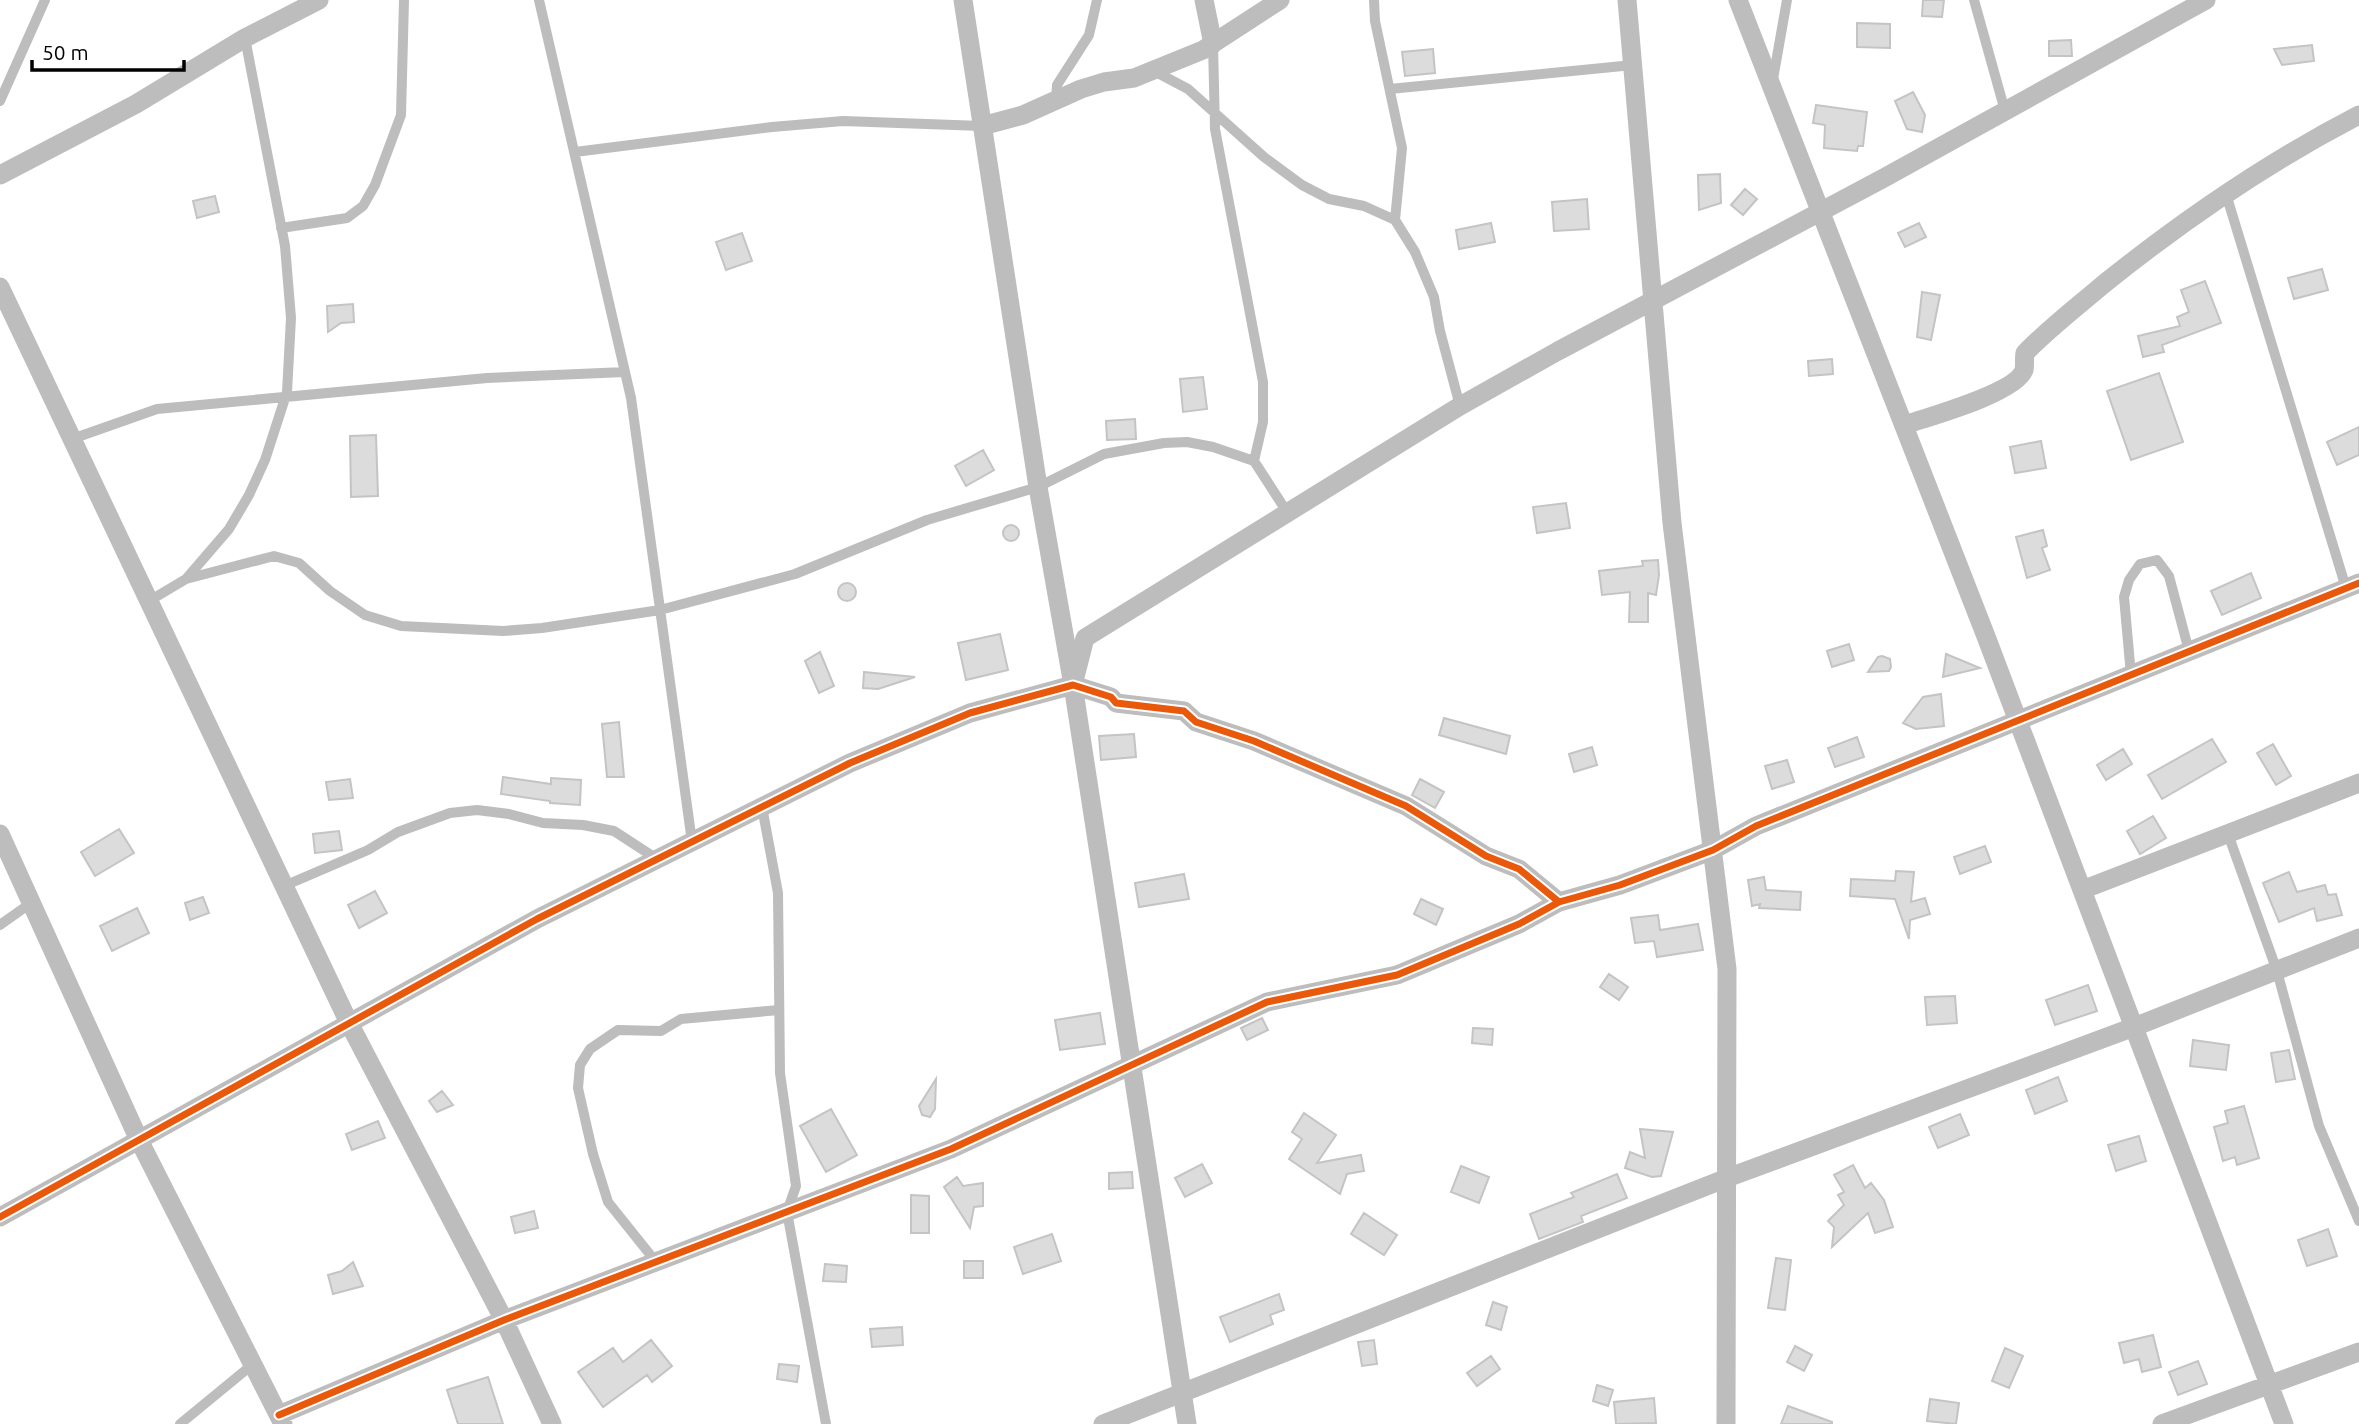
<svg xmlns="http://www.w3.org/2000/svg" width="2359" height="1424" font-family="Ubuntu,sans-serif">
<rect width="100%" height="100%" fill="#fff"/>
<path fill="#dcdcdc" stroke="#c4c4c4" stroke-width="2" d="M1923,0H1944L1942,17L1922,16Z
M1857,23L1890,24V48L1857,47Z
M2071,40L2072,56H2049V41Z
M2312,45L2314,61L2282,65L2274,49Z
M1433,49L1435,73L1405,76L1402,52Z
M1913,92L1925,115L1922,132L1907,129L1895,101Z
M1816,105L1867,112L1863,146H1858L1857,151L1824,148L1825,125L1813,123Z
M1720,174L1721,203L1699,210L1698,175Z
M1745,189L1757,199L1743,215L1731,205Z
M215,196L219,212L197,218L193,201Z
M1587,199L1589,229L1554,231L1552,202Z
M1491,223L1495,242L1459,249L1456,230Z
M1919,223L1926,237L1905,247L1898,233Z
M742,233L752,261L726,270L716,242Z
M2322,269L2328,290L2294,299L2288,278Z
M2205,281L2221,323L2162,345L2164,352L2143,357L2138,336L2180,326L2177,317L2189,312L2181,290Z
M1922,292L1940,295L1931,340L1917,337Z
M353,304L354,322L341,323L328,332L327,306Z
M1832,359L1833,374L1809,376L1808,361Z
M2159,373L2183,442L2131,460L2107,391Z
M1203,377L1207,409L1183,412L1180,379Z
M1135,419L1136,439L1107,440L1106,421Z
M2359,427V455L2337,465L2327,442Z
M376,435L378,496L351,497L350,436Z
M2041,441L2046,468L2015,473L2010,447Z
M983,450L994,470L966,486L955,466Z
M1566,503L1570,528L1537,533L1533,507Z
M1003 533a8 8 0 1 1 16 0a8 8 0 1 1-16 0Z
M2043,530L2047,546L2042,548L2050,570L2027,578L2016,537Z
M1658,560L1659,575L1656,595L1648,593V622H1629L1630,592L1602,595L1599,571L1643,566L1642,561Z
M2251,573L2261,598L2222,615L2211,591Z
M838 592a9 9 0 1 1 18 0a9 9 0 1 1-18 0Z
M1000,634L1008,670L966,680L958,643Z
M1849,644L1854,660L1832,667L1827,651Z
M820,652L834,686L819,693L805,661Z
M1946,654L1980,668L1943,677Z
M1882,656L1890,659L1891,667L1889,671L1868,672L1878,657Z
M864,672L915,677L878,689L863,688Z
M1941,694L1944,726L1916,729L1903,723L1923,697Z
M1444,718L1510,736L1506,754L1439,735Z
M619,722L624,777H607L602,724Z
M1134,734L1136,757L1101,760L1099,736Z
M1857,737L1864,757L1835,767L1828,748Z
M2212,739L2226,762L2162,799L2148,775Z
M2273,744L2291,776L2276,785L2257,753Z
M1592,747L1597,765L1574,772L1569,754Z
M2123,749L2132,764L2106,780L2097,765Z
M1787,760L1794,782L1772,789L1765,766Z
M503,777L551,784V778L581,780L580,805L550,803V801L501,794Z
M350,779L353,798L329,800L326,782Z
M1420,779L1444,792L1435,808L1412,795Z
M2153,816L2166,838L2140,854L2127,831Z
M119,829L134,853L95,876L81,852Z
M339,831L342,850L315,853L313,834Z
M1985,846L1991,862L1960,874L1954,857Z
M1896,871L1914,872L1911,902L1925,898L1930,914L1910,920L1909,939L1895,899L1850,896L1851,879L1895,881Z
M2289,872L2297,892L2325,885L2328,895L2336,894L2342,915L2317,921L2314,908L2279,922L2263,883Z
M1184,874L1189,899L1139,907L1135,883Z
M1764,877L1766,890L1801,892L1800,910L1759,908L1760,904L1752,906L1748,880Z
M375,891L387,913L359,928L348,905Z
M203,897L209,913L190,920L185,903Z
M1421,899L1443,909L1436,925L1414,914Z
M137,908L149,933L112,951L100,926Z
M1658,915L1660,930L1698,924L1703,950L1657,957L1654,941L1635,943L1631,918Z
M1609,974L1628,987L1619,1000L1600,987Z
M2088,985L2097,1011L2055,1025L2046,1000Z
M1955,996L1957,1023L1927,1025L1925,997Z
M1100,1013L1105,1044L1060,1050L1055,1020Z
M1262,1018L1268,1030L1247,1040L1241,1028Z
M1473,1028L1493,1029L1492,1045L1472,1043Z
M2193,1040L2229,1045L2226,1070L2190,1066Z
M2289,1050L2295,1079L2276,1082L2271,1053Z
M2058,1077L2067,1101L2035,1114L2026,1090Z
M936,1079L935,1109L930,1117L922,1115L919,1106Z
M442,1091L453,1105L437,1112L429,1101Z
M2244,1106L2259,1158L2237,1165L2235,1157L2223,1161L2214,1127L2228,1123L2225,1111Z
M831,1109L857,1155L826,1172L800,1126Z
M1304,1113L1336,1135L1317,1163L1361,1155L1364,1171L1347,1174L1340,1194L1289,1159L1302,1139L1292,1132Z
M1960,1114L1969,1135L1938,1148L1929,1127Z
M378,1121L385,1138L352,1150L346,1134Z
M1640,1129L1673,1132L1661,1176L1652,1177L1625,1168L1630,1152L1645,1158Z
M2139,1136L2146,1161L2116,1171L2108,1145Z
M1202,1164L1212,1183L1185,1197L1175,1178Z
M1853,1165L1865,1188L1871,1183L1884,1200L1893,1227L1875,1233L1868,1213L1832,1247L1834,1227L1828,1221L1844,1205L1838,1195L1844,1192L1834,1175Z
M1461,1166L1489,1177L1479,1203L1451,1192Z
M1132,1172L1133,1188L1109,1189V1173Z
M1617,1174L1627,1198L1581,1216L1583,1222L1539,1239L1530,1214L1574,1197L1571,1193Z
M957,1177L963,1186L983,1183V1206L974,1207L970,1228L944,1187Z
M911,1195L929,1196V1233H911Z
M534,1211L538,1228L515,1233L511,1217Z
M1364,1213L1397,1235L1384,1255L1351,1234Z
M2328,1229L2337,1256L2307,1266L2298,1240Z
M1052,1234L1061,1261L1023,1274L1014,1247Z
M1776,1258L1791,1260L1785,1310L1768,1308Z
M964,1261H983V1278H964Z
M353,1262L363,1286L333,1294L328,1275L342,1271Z
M825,1264L847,1266L846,1282L823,1281Z
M1279,1294L1284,1310L1270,1315L1273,1324L1230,1342L1220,1317Z
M1493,1302L1507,1307L1501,1330L1486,1325Z
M902,1327L903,1345L872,1347L870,1329Z
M2153,1335L2161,1367L2142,1372L2139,1359L2124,1363L2119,1343Z
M651,1340L672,1366L652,1382L647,1375L603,1407L578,1372L613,1348L623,1362Z
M1374,1340L1377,1364L1362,1366L1358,1342Z
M1795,1346L1812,1355L1804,1371L1787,1362Z
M2005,1348L2023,1356L2009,1388L1992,1381Z
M1491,1356L1500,1369L1477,1386L1467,1373Z
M2198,1361L2207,1384L2178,1395L2169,1372Z
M779,1364L799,1366L797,1382L777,1379Z
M488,1377L503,1424H458L447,1390Z
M1597,1385L1613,1390L1608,1406L1593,1401Z
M1654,1398L1656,1423L1616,1424L1614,1402Z
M1930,1399L1959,1403L1956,1424L1927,1421Z
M1788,1406L1832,1422V1424H1781Z"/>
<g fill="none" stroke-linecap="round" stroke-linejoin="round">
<path stroke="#bdbdbd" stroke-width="10" d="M539,0L631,398L692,842
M1374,0L1375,21L1402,148L1395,220
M1974,0L2005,111
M1213,44L1215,129L1263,382V422L1254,461
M1154,71L1188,89L1264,157L1302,185L1329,199L1364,206L1395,220L1415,252L1434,297L1440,331L1460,406
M1773,79L1787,0
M1390,89L1633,65
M1056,100L1057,85L1089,35L1097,0
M0,101L45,0
M575,152L772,127L843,121L982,126
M2226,194L2346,588
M281,228L347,218L363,206L375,185L401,115L404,0
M72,439L157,409L487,378L625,372
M186,579L274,556L299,563L330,591L365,615L401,626L503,631L542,628L660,610L795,574L927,520L1038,487L1104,454L1164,443L1187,442L1213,447L1254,461L1287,512
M149,601L186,579L229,529L249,495L265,460L287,392L291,318L285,246L245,38
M2131,675L2124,597L2129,580L2140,564L2157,560L2169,576L2189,651
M762,807L778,893L780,1073L796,1186L787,1212L826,1424
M2228,834L2277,971L2319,1126L2359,1221
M284,886L368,850L398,832L450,813L477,810L509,814L543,823L583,825L614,831L657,859
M0,925L31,903
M656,1262L608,1202L593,1154L578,1088L580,1065L590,1049L618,1030L661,1031L681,1019L779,1010
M180,1424L253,1364"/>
<path stroke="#bdbdbd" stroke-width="19" d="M963,0L1038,487L1073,685L1187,1424
M1204,0L1213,44
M1627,0L1672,523L1727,969L1726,1424
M1738,0L1987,639L2284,1424
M982,126L1023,115L1081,89L1104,82L1134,78L1203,50L1280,0
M0,175L136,104L245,38L319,0
M0,287L349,1023L504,1320L552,1424
M1904,425C1928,417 2016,393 2024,370C2025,366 2024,358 2025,353C2049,328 2078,306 2105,283C2185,219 2268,162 2359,115
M1075,677L1085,638L1460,406L1558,351L1882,179L2206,0
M0,834L139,1140L283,1424
M2082,890L2359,783
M0,1217L537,919L850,763L970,713L1073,685L1111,697L1116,703L1184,711L1196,722L1254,741L1406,806L1486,856L1519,869L1559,902
M279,1415L504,1320L951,1149L1267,1002L1397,975L1519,924L1559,902L1620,885L1713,850L1756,826L2359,583
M1103,1424L1727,1178L2134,1027L2359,938
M2162,1424L2359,1352"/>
<defs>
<path id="cycleway" d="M0,1217L537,919L850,763L970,713L1073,685L1111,697L1116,703L1184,711L1196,722L1254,741L1406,806L1486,856L1519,869L1559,902
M279,1415L504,1320L951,1149L1267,1002L1397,975L1519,924L1559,902L1620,885L1713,850L1756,826L2359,583"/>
</defs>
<use href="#cycleway" stroke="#fff" stroke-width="11"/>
<use href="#cycleway" stroke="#e8590c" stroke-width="7"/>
</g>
<path d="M32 60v10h152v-10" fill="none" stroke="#000000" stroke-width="3.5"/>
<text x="42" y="60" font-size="21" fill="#000000" stroke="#ffffff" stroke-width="5" paint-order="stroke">50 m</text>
</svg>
